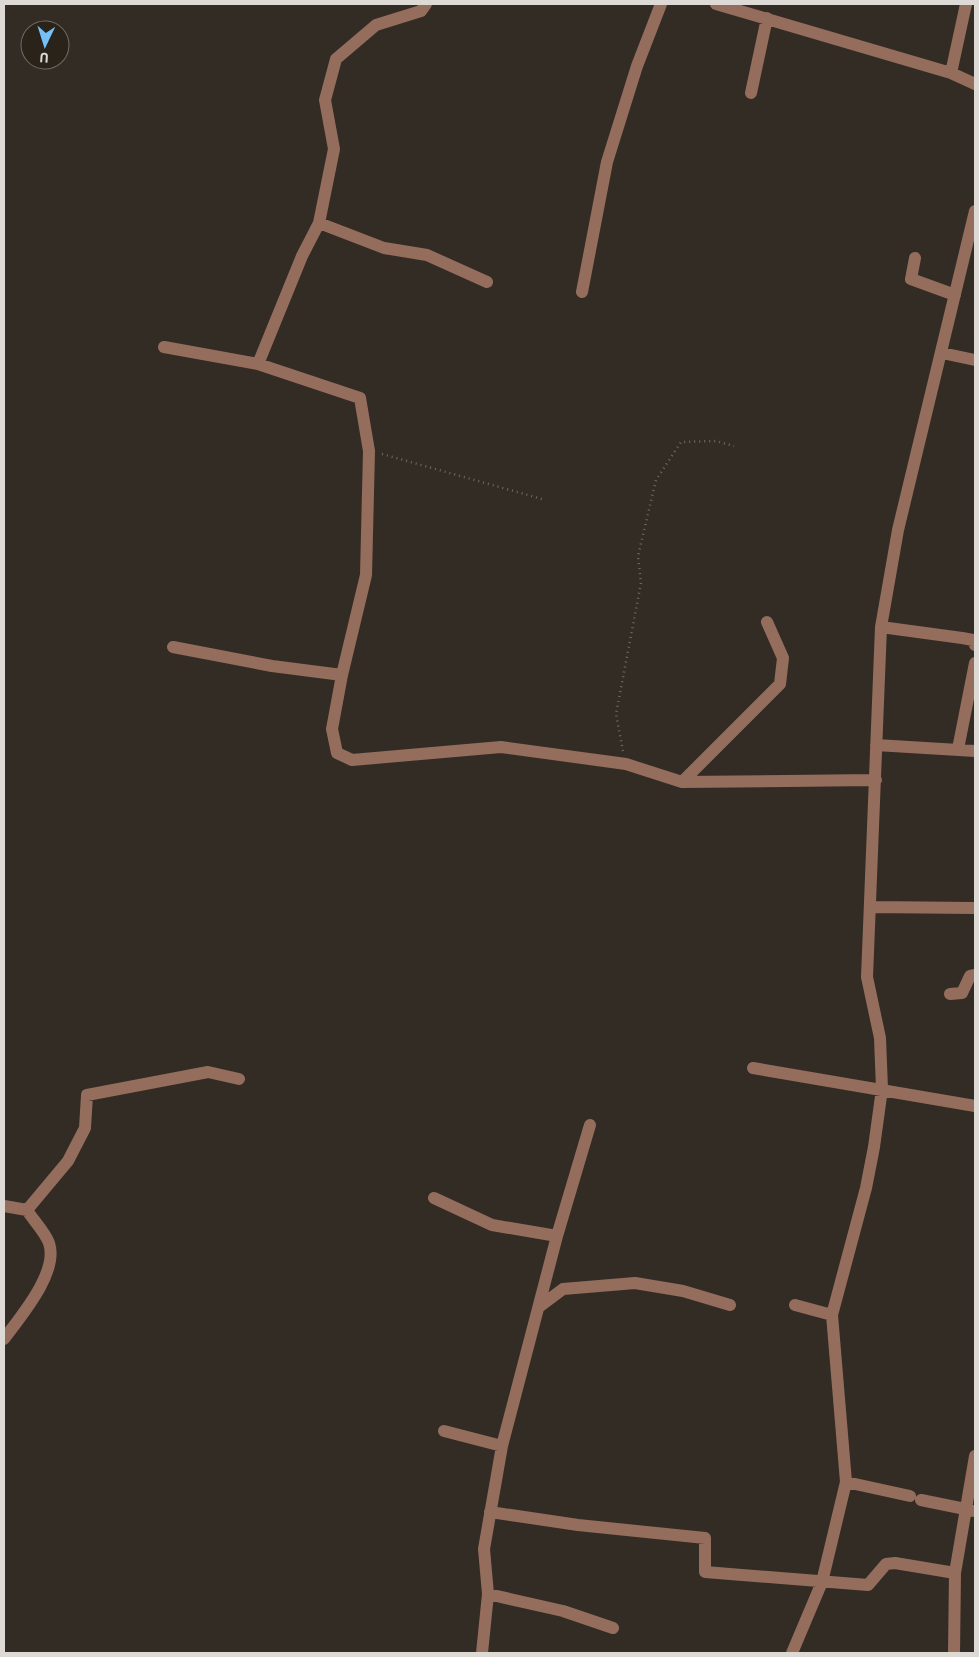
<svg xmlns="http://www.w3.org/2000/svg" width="979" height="1657" font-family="'Titillium Web',sans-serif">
<rect width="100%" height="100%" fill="#332c24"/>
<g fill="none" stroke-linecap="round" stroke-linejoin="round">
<path stroke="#6f6a63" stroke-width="2.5" stroke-dasharray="1 4" stroke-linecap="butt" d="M382,454L542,499
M623,751L616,714L641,583L638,556L656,480L681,442L716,441L734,446"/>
<path stroke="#956d5d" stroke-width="12" d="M716,4L951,73L975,84
M951,73L966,4
M751,93L767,18
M319,223L384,248L427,255L487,282
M915,258L911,279L955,295
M582,292L607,162L637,66L661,4
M164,347L258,364L360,398L369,451L366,575L342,675L332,729L337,753L352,760L501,747L626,764L682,782L876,780
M942,353L975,360
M258,364L302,256L319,223L334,149L325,100L336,59L376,25L421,11L426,4
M881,627L962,638L973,640L975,645
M173,647L272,666L342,675
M876,745L975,751
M958,749L975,663
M682,782L780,684L783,658L767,622
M870,907L975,908
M950,994L962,993L970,976L975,975
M753,1068L975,1106
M434,1198L492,1225L557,1236
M4,1206L27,1210C33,1220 45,1232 49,1243C59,1272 21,1316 4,1339
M27,1210L68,1161L85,1128L87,1095L208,1072L239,1079
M795,1305L832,1315
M539,1307L563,1289L635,1283L683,1291L730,1305
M444,1431L502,1446
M846,1482L910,1496
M921,1500L975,1511
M490,1512L578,1525L705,1538V1572L868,1585L886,1564L895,1563L955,1573
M488,1594L563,1611L613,1628
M482,1653L488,1594L484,1549L502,1446L557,1236L590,1125
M792,1653L822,1582L846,1482L832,1315L866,1188L874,1147L882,1089L880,1038L867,977L881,627L898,530L975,211
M954,1653L955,1573L975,1456"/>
</g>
<rect width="979" height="1657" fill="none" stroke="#ddd9d4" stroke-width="10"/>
<g transform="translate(45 45) rotate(184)"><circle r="24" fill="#29231a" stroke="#716c64"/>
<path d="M0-4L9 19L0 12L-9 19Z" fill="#75c0f6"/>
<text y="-8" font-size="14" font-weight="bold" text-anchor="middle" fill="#ddd9d4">U</text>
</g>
</svg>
